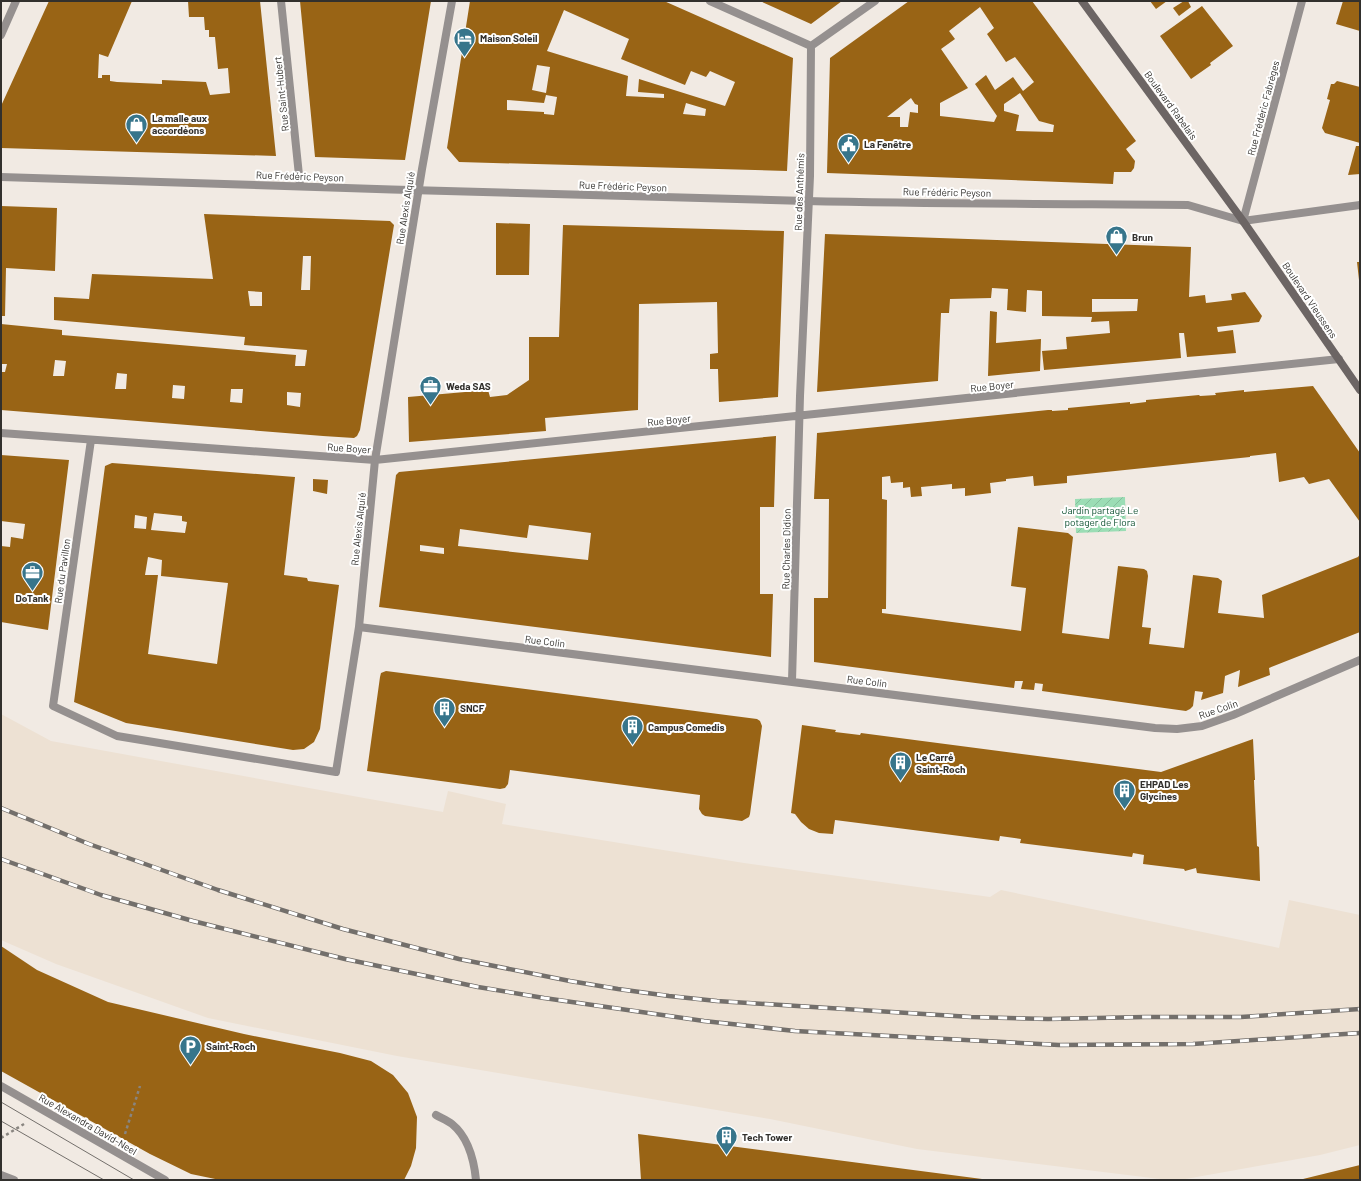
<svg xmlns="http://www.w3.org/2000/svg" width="1361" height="1181" font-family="Barlow,sans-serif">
<defs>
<pattern id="garden-furrows" width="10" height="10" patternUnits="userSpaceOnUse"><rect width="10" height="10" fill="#9bddb5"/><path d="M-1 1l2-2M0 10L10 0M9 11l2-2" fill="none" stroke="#86be9c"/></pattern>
</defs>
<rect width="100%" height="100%" fill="#f1eae3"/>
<path fill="#ede1d3" d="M1,714L51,741L364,798L443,812L448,791L506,804L502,824L744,863L990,897L1001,890L1279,948L1289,900L1360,915V1145L1320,1155L1180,1180H1168L917,1149L770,1119L397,1056L208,1018L56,964L1,940Z"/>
<path fill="url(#garden-furrows)" d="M1125,497L1126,531L1076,533L1075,499Z"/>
<path fill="#996415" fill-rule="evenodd" d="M49,1H132L108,57L99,54L98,78H102V75H110V81L117,82L162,84V80L206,82L210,95L230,93L228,68L218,69L215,37H209V30H205L204,17H189L188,1H260L276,156L1,148V106Z
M300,1H431L405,160L315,157Z
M470,1H664L793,58L787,171L459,162L447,148ZM564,10L629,39L621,59L685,85L691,71L706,77L710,71L735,82L725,106L639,79L638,92L664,94V98L626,96L628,76L547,51ZM537,65L550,67L546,93L532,90ZM546,95L557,97L554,115L544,114V112L507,110V100L544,103ZM686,103L706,109L705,116L683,114Z
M760,1H842L811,24Z
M909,1H1032L1136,141L1126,149L1135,161L1134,168L1131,172H1114L1113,184L827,173L830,58ZM980,7L994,28L987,34L1006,62L1015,57L1034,82L1023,91L1013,77L995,90L986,75L975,84L997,116L994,122L940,116V103L968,88L941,49L955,39L949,31ZM1020,93L1039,121L1054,125L1053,132L1016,131L1019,115L1004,111V104ZM911,98L915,104L918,105V113L910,112L908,127H900V117H887Z
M1150,1H1167L1156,9Z
M1184,1H1188L1191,7L1179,16L1173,8Z
M1343,1H1360V31L1336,24Z
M1202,6L1233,46L1210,63L1211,65L1191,79L1160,36Z
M1337,81L1360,87V143L1325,133L1322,128L1330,100L1327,99L1331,84H1334Z
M1356,146H1360V174L1348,175Z
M1,206L57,208L55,271L6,268L5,316H1Z
M204,214L390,221L394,225L360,430L357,436L354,438L323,436L1,410V372H5L7,364H1V324L62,330V335L296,355L295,366H305L307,350L244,345L245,337L54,320V297L89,299L92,274L213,279ZM303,256H311L310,290H301ZM248,291L262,292V306H250ZM55,360L66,361L64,376H53ZM117,373L127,374L126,389H115ZM173,385L185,386L184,399L172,398ZM231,389H243L242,403L230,402ZM287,392L301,393L300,407L287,405Z
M496,223L530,224L529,275H496Z
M563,225L784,231L778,397L719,402L718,369H710V354L718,353L717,302L639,304L638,410L545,418L546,431L409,442L408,397L488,390L490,397L507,395L529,380V337H559Z
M825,234L1191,247L1189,297L1205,295L1206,303L1232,300L1231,294L1245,292L1262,316L1259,322L1217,327L1218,332L1233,330L1236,353L1187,357L1184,333H1179L1181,358L1044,370L1042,351L1067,349L1066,337L1110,333L1109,321L1091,322L1092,317L1042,316V291L1027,290L1026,312L1007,310L1008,289L992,288L991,298L950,299L949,313H941L938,381L817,392ZM1092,299H1138L1137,311L1092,312Z
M1357,262H1360V280H1359Z
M990,311L997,312L996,343L1041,339L1040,371L988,376Z
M1313,386L1360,453V522L1329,479L1309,484L1304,477L1279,482L1276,453L1250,456V457L1067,476V483L1034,486L1033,476L1006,479V481L990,483L991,493L965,496V488L952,489V484L921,487L922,496L911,497L910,487L903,488V482L891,483L890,476L882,477V499L887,500L886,609H882V613L1021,631L1026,588L1011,586L1018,527L1068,533L1073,537L1062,633L1109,639L1118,566L1144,569L1147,571L1148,576L1142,627L1151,628L1149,644L1184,648L1193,575L1218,578L1222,581L1218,613L1264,618L1262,595L1358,557L1360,554V632L1269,668L1270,675L1238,687L1240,670L1225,676L1223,693L1201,700L1203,692L1195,691L1193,706L1190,709L1186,711L1042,691L1043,684L1035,683L1034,690L1021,689L1023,681H1015L1014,688L814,662V598H828L829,499H814L817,433L1048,410H1052V411L1068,410V408L1130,402V404L1146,402V400L1199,395L1200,396L1216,395L1215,393L1244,390V392Z
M776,436L774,507H760V594H773L771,657L379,607L396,475L399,472ZM529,525L591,533L588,560L458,546L460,529L527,538ZM420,545L444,548V554L420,551Z
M1,455L69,460L48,630L1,622V546L10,547L11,537L23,539L25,524L1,521Z
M112,463L295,477L284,575L307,578L308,581L339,585L320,729L314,742L304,749L293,750L126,723L74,702L105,466ZM154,513L182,516V521L187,522L185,533L151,530ZM135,515L147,517L146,529L134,528ZM148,557L162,560L161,576L228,583L217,664L148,654L158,575H145Z
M313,479L328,480L327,494L313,491Z
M386,671L757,719L760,721L762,726L750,814L749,817L742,821L705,816L702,814L699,809L700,795L510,770L508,784L505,788L500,789L367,771L380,677L381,673Z
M802,725L836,730L835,732L860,735L861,733L1161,772L1253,739L1255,780H1254L1257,846L1259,847L1260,881L1197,873L1196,868L1185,871L1184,869L1143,864L1144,855L1133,853L1132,857L1020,843L1021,839L1000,836L999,841L835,820L833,834L819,833L809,829L801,822L795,814L791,813Z
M1,946L37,970L108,1002L244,1034L340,1053L371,1061L393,1075L408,1093L417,1117L416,1148L411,1166L404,1180H220L191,1174L150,1154L1,1071Z
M638,1134L982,1179V1180H641Z
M1360,1165V1180H1303V1179Z"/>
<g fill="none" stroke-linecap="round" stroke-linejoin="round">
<path stroke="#898580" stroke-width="2.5" stroke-dasharray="3 3" stroke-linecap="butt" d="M125,1134L140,1086
M1,1138L24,1124"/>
<path stroke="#95908f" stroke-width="8" d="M436,1115C441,1118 447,1120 452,1124C468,1137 474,1160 476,1180"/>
<path stroke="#95908f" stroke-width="8" d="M1,1086L165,1180"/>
<path stroke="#95908f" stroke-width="8" d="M281,1L300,185
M710,1L811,46
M1302,1L1243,221L1360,205
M811,46L875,1
M1,433L375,460L1339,359
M91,440L53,706L117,736L336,772L359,627L375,460L422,169L452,1
M359,627L1155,728L1177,729L1202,726L1233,715L1360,660
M792,681L800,396L810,176L811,46
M1,1175L14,1180"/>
<path stroke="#95908f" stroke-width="8" d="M1,35L16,1
M1,177C269,185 538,195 806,201C934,204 1061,204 1188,205L1243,221"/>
<path stroke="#6c6564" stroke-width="8" d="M1082,1L1243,221L1360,390"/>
<path stroke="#736f6b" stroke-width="1" d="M1,1102L134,1180
M1,1121L104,1180"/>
<defs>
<path id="rail" d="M1,808L89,844L218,890L343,929L459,959L570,981L618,989L669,996L717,1001L971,1017L1048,1019L1145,1017H1241L1360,1009
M1,859L101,895L193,921L345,959L478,987L544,998L704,1021L795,1031L1059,1045L1193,1044L1360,1033"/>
</defs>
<use href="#rail" stroke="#736f6b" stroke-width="4.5"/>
<use href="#rail" stroke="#fff" stroke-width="3" stroke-dasharray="9" stroke-linecap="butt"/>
</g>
<defs>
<symbol id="hotel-pin" viewBox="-11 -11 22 30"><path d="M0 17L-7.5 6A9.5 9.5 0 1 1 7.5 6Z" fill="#37758b" stroke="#fff"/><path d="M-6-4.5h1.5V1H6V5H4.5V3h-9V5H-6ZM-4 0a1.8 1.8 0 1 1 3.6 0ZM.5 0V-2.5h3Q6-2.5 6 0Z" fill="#fff"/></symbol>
<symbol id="shop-pin" viewBox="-11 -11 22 30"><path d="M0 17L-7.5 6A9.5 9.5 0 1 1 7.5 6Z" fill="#37758b" stroke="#fff"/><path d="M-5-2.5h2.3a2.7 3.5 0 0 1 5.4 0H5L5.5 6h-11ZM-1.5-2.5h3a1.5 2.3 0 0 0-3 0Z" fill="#fff"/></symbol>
<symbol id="civic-pin" viewBox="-11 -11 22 30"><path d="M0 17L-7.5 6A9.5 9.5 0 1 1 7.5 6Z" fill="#37758b" stroke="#fff"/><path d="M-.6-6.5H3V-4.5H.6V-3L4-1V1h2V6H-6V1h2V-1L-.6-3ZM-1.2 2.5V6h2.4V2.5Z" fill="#fff"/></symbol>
<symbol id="office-pin" viewBox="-11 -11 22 30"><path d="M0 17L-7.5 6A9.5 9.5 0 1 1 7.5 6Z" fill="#37758b" stroke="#fff"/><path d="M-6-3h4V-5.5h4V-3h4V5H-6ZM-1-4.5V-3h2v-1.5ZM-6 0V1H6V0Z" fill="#fff"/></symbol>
<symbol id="building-pin" viewBox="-11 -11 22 30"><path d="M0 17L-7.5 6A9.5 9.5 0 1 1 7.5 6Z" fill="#37758b" stroke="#fff"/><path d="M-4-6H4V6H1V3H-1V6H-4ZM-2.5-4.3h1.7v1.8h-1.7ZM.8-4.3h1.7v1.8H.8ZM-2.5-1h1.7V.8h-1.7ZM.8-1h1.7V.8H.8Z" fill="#fff"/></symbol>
<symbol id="parking-pin" viewBox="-11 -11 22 30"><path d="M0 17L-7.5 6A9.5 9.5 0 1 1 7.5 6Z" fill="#37758b" stroke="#fff"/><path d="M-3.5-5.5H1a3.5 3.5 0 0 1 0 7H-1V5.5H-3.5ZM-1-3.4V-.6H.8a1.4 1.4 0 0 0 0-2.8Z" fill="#fff"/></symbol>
</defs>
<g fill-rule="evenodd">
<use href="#hotel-pin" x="452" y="26" width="25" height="34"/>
<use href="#shop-pin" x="124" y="112" width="25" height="34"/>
<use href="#civic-pin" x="836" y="132" width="25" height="34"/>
<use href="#shop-pin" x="1104" y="224" width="25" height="34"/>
<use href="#office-pin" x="418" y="374" width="25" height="34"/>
<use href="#office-pin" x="20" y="560" width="25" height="34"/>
<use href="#building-pin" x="432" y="696" width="25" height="34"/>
<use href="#building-pin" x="620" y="714" width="25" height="34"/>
<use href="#building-pin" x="888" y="750" width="25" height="34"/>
<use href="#building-pin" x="1112" y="778" width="25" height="34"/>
<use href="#parking-pin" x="178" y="1034" width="25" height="34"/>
<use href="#building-pin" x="714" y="1124" width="25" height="34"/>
</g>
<g text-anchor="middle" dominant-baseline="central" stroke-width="4" stroke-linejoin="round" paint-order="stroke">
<g font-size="10" font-weight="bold" fill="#32302d" stroke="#fff" text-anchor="start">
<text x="480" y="38">Maison Soleil</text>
<text x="152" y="118">La malle aux<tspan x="152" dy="12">accordéons</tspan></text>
<text x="864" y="144">La Fenêtre</text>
<text x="1132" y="237">Brun</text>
<text x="446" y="386">Weda SAS</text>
<text x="32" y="598" text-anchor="middle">DoTank</text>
<text x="460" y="708">SNCF</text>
<text x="648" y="727">Campus Comedis</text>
<text x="916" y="757">Le Carré<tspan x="916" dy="12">Saint-Roch</tspan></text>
<text x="1140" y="784">EHPAD Les<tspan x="1140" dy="12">Glycines</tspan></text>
<text x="206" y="1046">Saint-Roch</text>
<text x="742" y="1137">Tech Tower</text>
</g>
<g font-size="10" fill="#32302d" stroke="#fff">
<text transform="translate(281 94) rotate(-96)">Rue Saint-Hubert</text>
<text transform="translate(1171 105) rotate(54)">Boulevard Rabelais</text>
<text transform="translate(1263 108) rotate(-75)">Rue Frédéric Fabrèges</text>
<text transform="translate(300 176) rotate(2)">Rue Frédéric Peyson</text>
<text transform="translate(623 186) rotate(2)">Rue Frédéric Peyson</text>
<text transform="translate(799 192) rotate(-88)">Rue des Anthémis</text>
<text transform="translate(947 192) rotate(1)">Rue Frédéric Peyson</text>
<text transform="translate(405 208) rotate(-81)">Rue Alexis Alquié</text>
<text transform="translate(1310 300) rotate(56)">Boulevard Vieussens</text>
<text transform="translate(992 386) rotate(-6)">Rue Boyer</text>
<text transform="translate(669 420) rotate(-6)">Rue Boyer</text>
<text transform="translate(349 448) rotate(4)">Rue Boyer</text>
<text transform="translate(358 529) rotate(-84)">Rue Alexis Alquié</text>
<text transform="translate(786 549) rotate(-89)">Rue Charles Didion</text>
<text transform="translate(62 571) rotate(-82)">Rue du Pavillon</text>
<text transform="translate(545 641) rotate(7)">Rue Colin</text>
<text transform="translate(867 681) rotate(7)">Rue Colin</text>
<text transform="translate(1218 709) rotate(-19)">Rue Colin</text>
<text transform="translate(88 1124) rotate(30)">Rue Alexandra David-Neel</text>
</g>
<g font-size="10" fill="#0e5131" stroke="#fff">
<text x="1100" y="510">Jardin partagé Le<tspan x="1100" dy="12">potager de Flora</tspan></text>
</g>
</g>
<rect width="1361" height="1181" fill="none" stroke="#32302d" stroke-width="4"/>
</svg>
